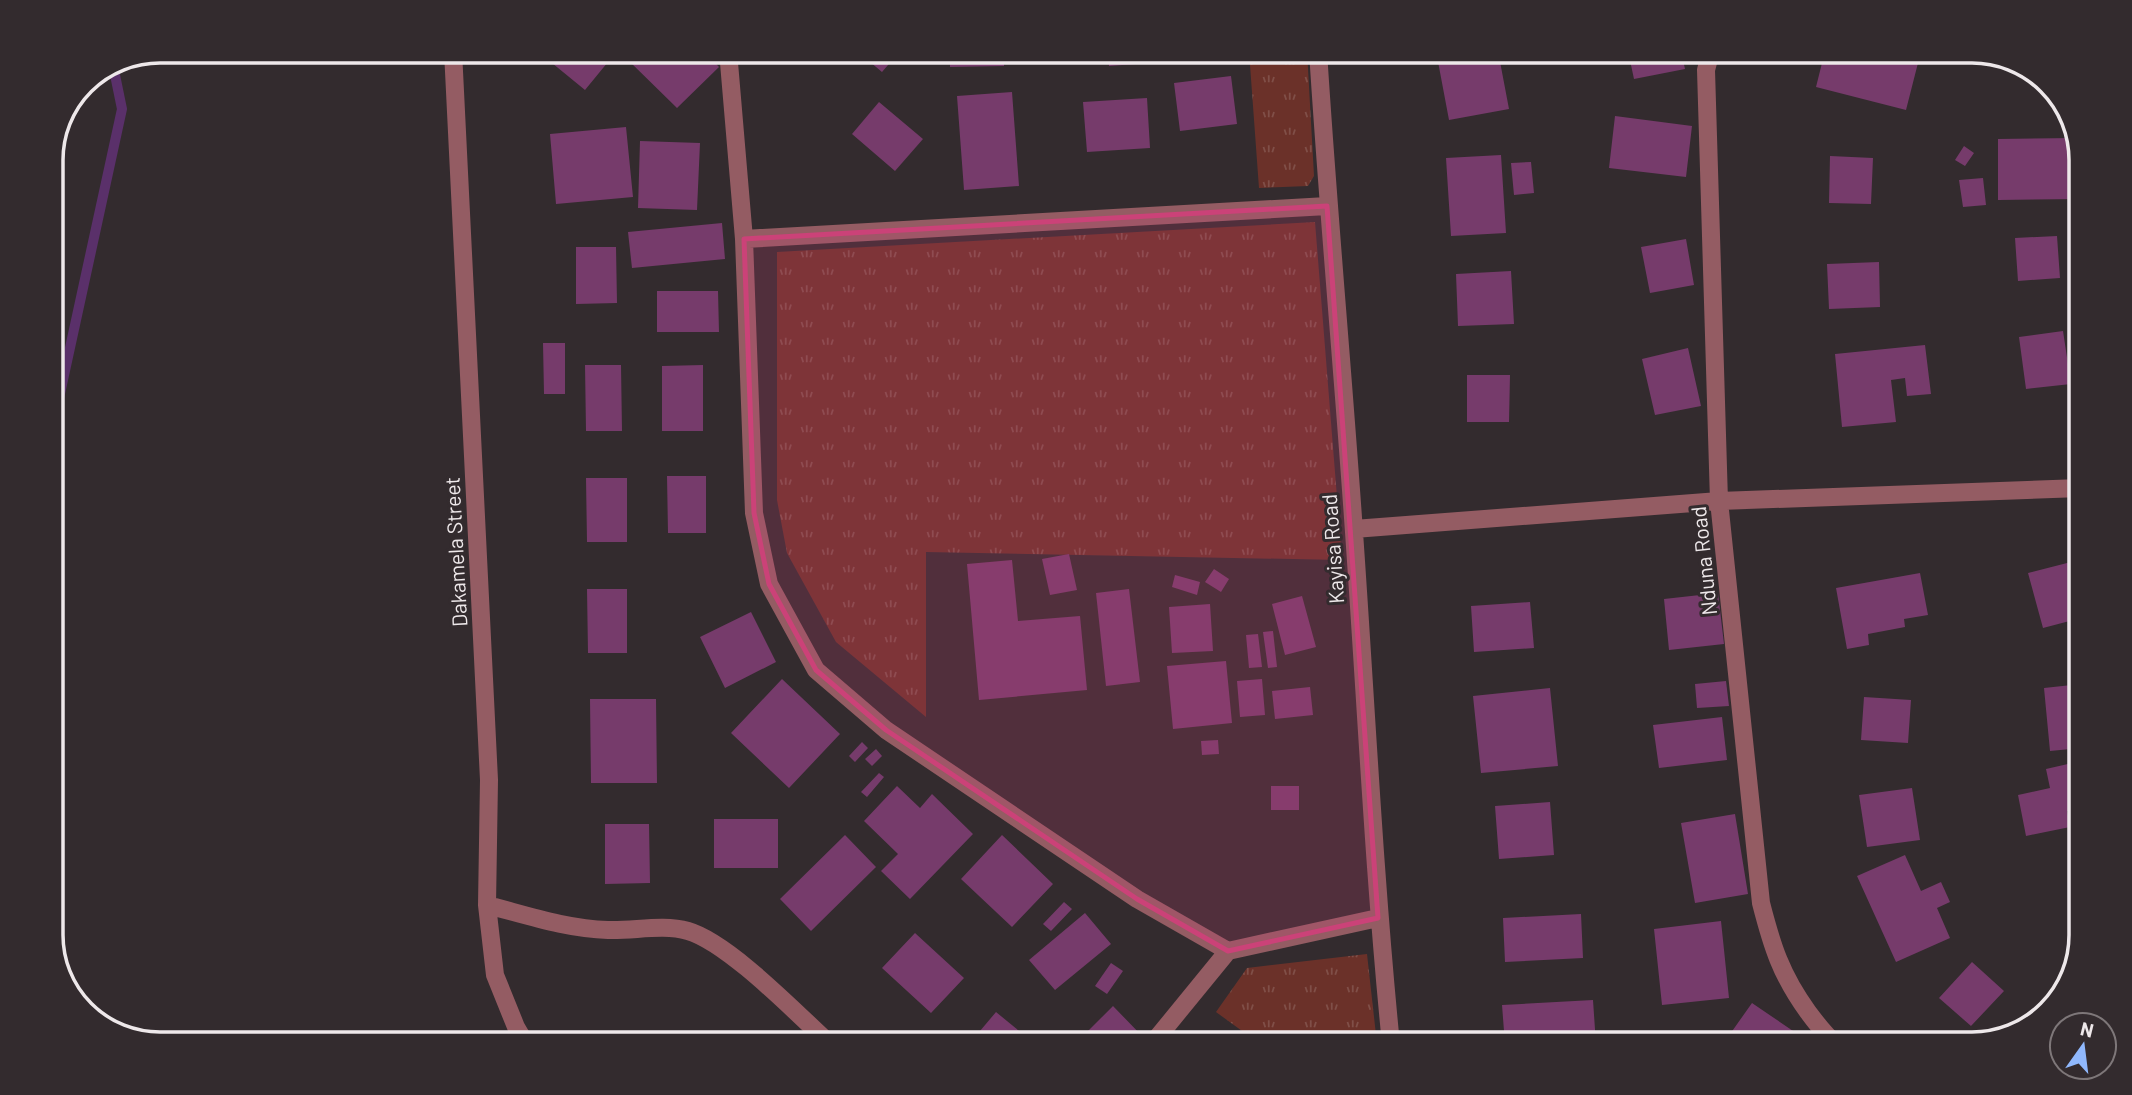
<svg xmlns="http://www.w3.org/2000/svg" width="2132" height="1095" font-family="Barlow,sans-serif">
<defs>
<pattern id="grass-tufts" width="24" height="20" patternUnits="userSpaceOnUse" patternTransform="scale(1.75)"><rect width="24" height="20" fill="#6b3129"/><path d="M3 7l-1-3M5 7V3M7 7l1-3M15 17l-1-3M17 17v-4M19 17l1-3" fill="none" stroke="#804f48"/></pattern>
</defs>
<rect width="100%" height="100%" fill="#332b2e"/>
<path fill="url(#grass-tufts)" d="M1249,51H1307L1314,176L1308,186L1259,188Z
M1315,222L1342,560L926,552V717L836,642L787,553L777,500V252Z
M1367,954L1377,1044H1260L1216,1012L1247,968Z"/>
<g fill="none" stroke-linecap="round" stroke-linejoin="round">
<path stroke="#5a306a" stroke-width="10" d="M51,435L122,109L114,70"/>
</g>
<path fill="#763b6b" d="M562,51H617L585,90L552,63Z
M635,51H704L719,67L677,108L627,59Z
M857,51H900L882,72Z
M950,51H1004V66L950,67Z
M1108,51H1161L1162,62L1109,66Z
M1177,51H1237V55L1177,56Z
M1436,51H1498L1509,109L1449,120Z
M1628,51H1681L1685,69L1634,79Z
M1825,51H1887L1919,59L1906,110L1816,87Z
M1231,76L1237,124L1180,131L1174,83Z
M1012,92L1019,186L964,190L957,96Z
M1147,98L1150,148L1087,152L1083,102Z
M879,102L923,139L895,171L852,134Z
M1615,116L1692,126L1686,177L1609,168Z
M626,127L633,197L556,204L550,134Z
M2076,138L2080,152L2081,199L1998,200V139Z
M640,141L700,143L697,210L638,208Z
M1964,146L1974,153L1965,166L1955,160Z
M1501,155L1506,233L1451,236L1446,158Z
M1830,156L1873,158L1871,204L1829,203Z
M1531,162L1534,193L1514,195L1511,163Z
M1983,178L1986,205L1963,207L1959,180Z
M722,223L725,259L632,268L628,232Z
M2057,236L2060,278L2018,281L2015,238Z
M1686,239L1694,285L1650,293L1641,247Z
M576,247H616L617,303L576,304Z
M1879,262L1880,307L1829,309L1827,264Z
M1511,271L1514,324L1458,326L1456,274Z
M657,291H718L719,332H657Z
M2063,331L2071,384L2026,389L2019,337Z
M543,343H565V394H544Z
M1925,345L1931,394L1907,396L1905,378L1891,380L1896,422L1842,427L1835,354Z
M1688,348L1701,406L1655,415L1642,359Z
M585,365H621L622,431H586Z
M703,365V431H662V366Z
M1467,375H1510L1509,422H1467Z
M667,476H706V533H668Z
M586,478H627V542H587Z
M1069,554L1077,590L1050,595L1042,559Z
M1012,560L1018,621L1080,616L1087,690L979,700L967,564Z
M2071,562L2081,599V618L2043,628L2028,573Z
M1214,569L1229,579L1221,592L1205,582Z
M1920,573L1928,615L1904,619L1905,627L1868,634L1869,645L1847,649L1836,588Z
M1175,575L1200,582L1197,595L1172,587Z
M587,589H627V653H588Z
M1129,589L1140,682L1106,686L1096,593Z
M1718,593L1724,644L1669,650L1664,599Z
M1302,596L1316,647L1285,655L1272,604Z
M1530,602L1534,648L1474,652L1471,606Z
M1210,604L1213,651L1172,653L1169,607Z
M751,612L776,662L725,688L700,637Z
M1273,631L1277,667L1268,668L1263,632Z
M1258,634L1262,667L1249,668L1246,635Z
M1226,661L1232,723L1173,729L1167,666Z
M782,679L840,734L789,788L731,733Z
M1262,679L1265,715L1240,717L1237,681Z
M1726,681L1729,706L1697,708L1695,684Z
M2081,684V748L2050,751L2044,688Z
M1310,687L1313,715L1275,719L1272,691Z
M1550,688L1558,766L1481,773L1473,696Z
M1864,697L1911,700L1908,743L1861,740Z
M590,699H656L657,783H591Z
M1722,717L1727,760L1659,768L1653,725Z
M1218,740L1219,754L1202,755L1201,741Z
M862,742L868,748L855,762L849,756Z
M876,749L882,756L872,766L865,759Z
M2081,761V808L2067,811L2070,827L2026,836L2018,795L2050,788L2046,769Z
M879,773L884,777L867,797L861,792Z
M897,786L920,808L932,794L973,834L910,899L881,871L898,854L864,821Z
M1271,786H1299V810H1271Z
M1912,788L1920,840L1867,847L1859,795Z
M1550,802L1554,855L1499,859L1495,806Z
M1735,814L1748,894L1695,903L1681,823Z
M714,819H778V868H714Z
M605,824H649L650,883L605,884Z
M845,835L876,867L811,931L780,899Z
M1002,835L1053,884L1012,927L961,879Z
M1905,855L1921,891L1941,882L1950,902L1937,908L1950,938L1896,962L1857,876Z
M1064,902L1072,909L1051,931L1043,924Z
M1085,913L1111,944L1055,990L1029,960Z
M1581,914L1583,958L1505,962L1503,918Z
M1721,921L1729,998L1662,1005L1654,929Z
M915,933L964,978L931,1013L882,968Z
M1972,962L2004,991L1971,1026L1939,998Z
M1111,963L1123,971L1107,994L1095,986Z
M1593,1000L1596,1044H1505L1502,1005Z
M1752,1003L1796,1033L1787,1044H1723Z
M1113,1006L1145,1039L1139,1044H1075Z
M996,1012L1035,1044H969Z
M785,1031L795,1044H767Z
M1807,1031L1814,1037L1809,1044H1797Z
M1685,1036L1693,1044H1676Z"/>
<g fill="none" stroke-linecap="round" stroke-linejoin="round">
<path stroke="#945c63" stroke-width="18" d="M453,51L489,780L487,905L495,975L516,1027L526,1044
M728,51L744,239L754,513L769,584L816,670L886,730L1137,899L1228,951L1378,918
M1318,51C1328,211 1343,371 1354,532C1366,703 1374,874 1391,1044
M1711,51L1706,70L1719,501L1761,903C1772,946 1781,975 1808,1012C1817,1024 1825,1035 1836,1044
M744,239L1327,206
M1354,529L1719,501L2081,488
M487,905C526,915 567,929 608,930C634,931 663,924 688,931C729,943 797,1014 830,1044
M1152,1044L1228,951"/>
</g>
<path fill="#cb4278" fill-opacity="0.2" stroke="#cb4278" stroke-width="5" stroke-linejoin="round" d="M1327,206L1378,918L1228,951L1137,899L886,730L816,670L769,584L754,513L744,239Z"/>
<g text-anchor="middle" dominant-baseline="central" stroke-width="6" stroke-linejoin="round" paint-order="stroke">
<g font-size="21" fill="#eee8ea" stroke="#332b2e">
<text transform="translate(1332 549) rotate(-94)">Kayisa Road</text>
<text transform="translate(455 552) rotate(-93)">Dakamela Street</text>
<text transform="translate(1703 561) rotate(-96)">Nduna Road</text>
</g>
</g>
<path d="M0 0H2132V1095H0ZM160 63H1972A97 97 0 0 1 2069 160V935A97 97 0 0 1 1972 1032H160A97 97 0 0 1 63 935V160A97 97 0 0 1 160 63Z" fill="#332b2e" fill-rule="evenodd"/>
<path fill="none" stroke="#eee8ea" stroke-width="3.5" d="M160 63H1972A97 97 0 0 1 2069 160V935A97 97 0 0 1 1972 1032H160A97 97 0 0 1 63 935V160A97 97 0 0 1 160 63Z"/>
<g transform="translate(2083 1046) rotate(14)"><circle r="33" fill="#332b2e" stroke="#7e7779" stroke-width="2"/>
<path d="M0-5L12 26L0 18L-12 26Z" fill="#90b8fd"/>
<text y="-10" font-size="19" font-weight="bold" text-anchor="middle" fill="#eee8ea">N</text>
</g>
</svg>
